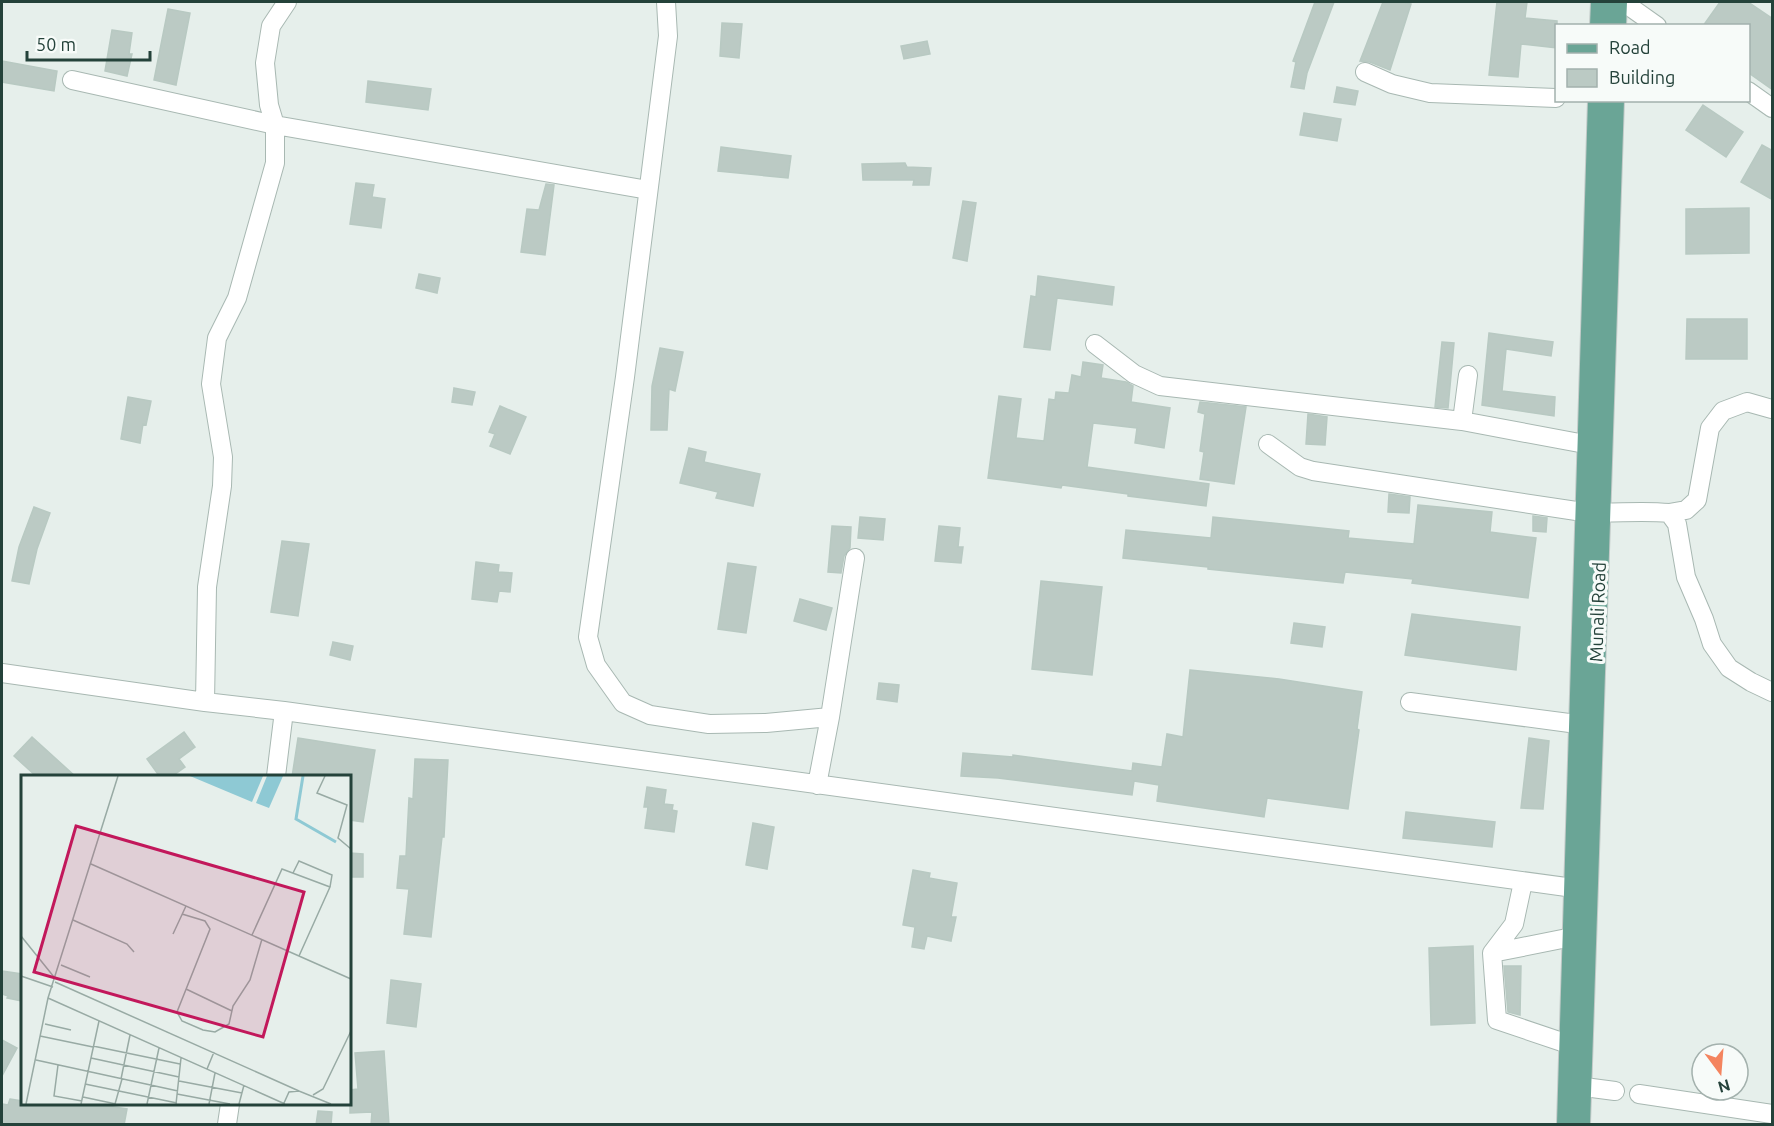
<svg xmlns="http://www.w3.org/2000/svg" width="1774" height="1126" font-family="Ubuntu,sans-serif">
<rect width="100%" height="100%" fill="#e6efeb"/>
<path fill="#bbcac4" stroke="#b8c9c2" stroke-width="1.5" d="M1315,2H1334L1307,73L1304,89L1291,87L1296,62L1293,61Z
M1383,2H1403L1411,4L1390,70L1370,62L1360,61Z
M1497,2H1527L1525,18L1557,21V48L1521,44L1518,77L1489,75Z
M1720,2H1748L1773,19V90L1749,73V26H1703Z
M168,9L190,13L176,85L154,80Z
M722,23L742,24L739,58L720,56Z
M112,30L132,33L129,54H132L127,76L105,71Z
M927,41L930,54L904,59L901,46Z
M2,61L57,71L54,91L2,82Z
M368,81L431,89L428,110L366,102Z
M1337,87L1358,91L1355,105L1334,102Z
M1703,105L1743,132L1726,157L1686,130Z
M1304,113L1341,119L1337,141L1300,135Z
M1762,145L1773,151V200L1741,182Z
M721,147L791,156L788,178L718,171Z
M905,163L907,167L931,168L929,185H913L914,180H863L862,164Z
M356,183L374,185L372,197L385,199L381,228L350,224Z
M546,184L554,185L545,255L521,252L527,209L539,210Z
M963,201L976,203L967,261L953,258Z
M1749,208V253L1686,254V209Z
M419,274L440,278L437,293L416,288Z
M1038,276L1114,287L1112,305L1057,298L1050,350L1024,347L1031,296L1036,297Z
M1687,319H1747V359H1686Z
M1489,333L1553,342L1551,356L1506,349L1502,391L1555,397L1554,416L1482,405Z
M1442,342L1454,343L1448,408L1435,407Z
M660,348L683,352L675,391L669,389L667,430H651L652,386Z
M1083,362L1103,365L1101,378L1126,382L1133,386L1131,402L1170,408L1164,448L1135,443L1137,428L1093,423L1087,467L1209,484L1206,506L1128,496V494L1062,485L1061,488L988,478L999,396L1021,399L1016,438L1044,441L1049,399L1055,400L1056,392L1069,393L1072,375L1081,377Z
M454,388L475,392L472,405L452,402Z
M128,397L151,401L146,425L143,424L140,443L121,439Z
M1200,402L1246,407L1234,484L1200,479L1204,452L1200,451L1205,414L1198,412Z
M500,406L526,417L510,454L490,446L495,434L489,432Z
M1308,414L1327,417L1325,445L1306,444Z
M689,448L706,452L704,462L760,474L753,506L716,498L718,492L680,483Z
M1389,494L1410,497L1409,513L1388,512Z
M1418,505L1492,512L1490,532L1536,538L1528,598L1412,583L1413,579L1345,572L1343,583L1208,569V567L1123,558L1126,530L1211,538L1213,517L1349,531L1348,538L1414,544Z
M34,507L50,513L37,549L29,584L12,581L19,547Z
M1533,516L1547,518L1546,532L1533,531Z
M860,517L885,519L883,540L858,538Z
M832,526L851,527L850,548L844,556L841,573L828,572Z
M939,526L960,528L958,547H963L961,563L935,561Z
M282,541L309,544L298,616L271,612Z
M476,562L499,565L498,572L512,573L510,592L499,591L497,602L472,599Z
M728,563L756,567L746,633L718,629Z
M1041,581L1102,587L1092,675L1032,669Z
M800,599L832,608L826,630L794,621Z
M1412,614L1520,627L1516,670L1405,655Z
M1294,623L1325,627L1322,647L1291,643Z
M333,642L353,646L350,660L330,655Z
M1190,670L1279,679L1362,692L1357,729L1359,730L1348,809L1267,798L1264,817L1157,801L1159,785L1134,781L1132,795L998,778L961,776L963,753L1013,757V755L1132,771L1133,763L1162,767L1167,734L1183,737Z
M879,683L899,685L897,702L877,699Z
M184,732L195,747L179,759L185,767L171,777H160L147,759Z
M32,737L76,777H37L14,756Z
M298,738L375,750L363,822L350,820V777H292Z
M1529,738L1549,741L1543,809L1521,808Z
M415,759L448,760L444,837H442L431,937L404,934L409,889L397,888L400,856H406L409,798L413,799Z
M647,787L666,790L664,804L673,805L672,810L677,811L674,832L645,828L648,807H644Z
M1406,812L1495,822L1492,847L1403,838Z
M753,823L774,827L767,869L746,865Z
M350,853L363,854V877H350Z
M913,870L930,873L929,878L957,883L951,917H956L951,941L927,936L924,949L912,947L915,927L903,925Z
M1473,946L1475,1023L1431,1025L1429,948Z
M1504,966H1521L1520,1015L1508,1012Z
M2,971L22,974V1001L7,998L8,996L2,994Z
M391,980L421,984L416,1027L387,1023Z
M2,1040L17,1048L2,1076Z
M384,1051L389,1125H371L372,1112L350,1113V1090L358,1089L355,1053Z
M10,1099L22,1101V1104H94L127,1109L124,1125H2V1104L8,1105Z
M318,1111L332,1112L331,1125H316Z"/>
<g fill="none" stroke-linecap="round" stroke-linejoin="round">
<defs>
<path id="minor" d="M666,2L668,36L625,377L588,637L596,665L623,703L650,715L709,724L766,723L830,717
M1623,2L1657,26
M1365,72L1392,84L1430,93L1556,98
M72,80L275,125L648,190
M1748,91L1772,108
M1095,344L1134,374L1160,386L1462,421L1601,447
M1462,421L1468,375
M1268,444L1300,467L1313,471L1583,512C1612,514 1640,510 1669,513L1677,524L1686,577L1704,619L1712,644L1729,668L1751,682L1772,692
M1669,513L1686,510L1697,500L1710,428L1723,411L1747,402L1772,409
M2,673L205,702L284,711L1588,890
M205,702L207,587L222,486L223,457L211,384L217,338L237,298L275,163V125L269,105L265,63L271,26L287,2
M1410,702L1592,726
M276,776L284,711
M817,785L830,717L855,558
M1523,882L1514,924L1492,953L1497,1020L1568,1044
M1492,953L1572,937
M1569,1085L1615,1091
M1639,1094L1772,1114
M227,1124L230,1104"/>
<path id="major" d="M1599,26L1600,2
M1617,26L1618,2
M1566,1124L1597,100
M1581,1124L1615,100"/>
</defs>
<use href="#minor" stroke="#a8b8b2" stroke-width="20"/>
<use href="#major" stroke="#c2cac8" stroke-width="20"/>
<use href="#minor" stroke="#fff" stroke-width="18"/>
<use href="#major" stroke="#6aa596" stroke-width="18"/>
</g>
<g text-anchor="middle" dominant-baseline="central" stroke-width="6" stroke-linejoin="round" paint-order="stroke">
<g font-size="18" fill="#24423a" stroke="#f7fbf9">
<text transform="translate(1597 612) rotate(-88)">Munali Road</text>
</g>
</g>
<g transform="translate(21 775)">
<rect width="330" height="330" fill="#e6efeb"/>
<path d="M169,1H242L231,27ZM246,1H262L248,33L235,28Z" fill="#8ec9d4"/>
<path fill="none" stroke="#8ec9d4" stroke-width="3" d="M282,1L275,44L315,67"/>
<path fill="none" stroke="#98aaa4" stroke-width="1.5" d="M304,1L296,18L326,30L317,63L330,74M70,89L330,204M272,98L278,86L311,100L309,112M161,139L184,146L189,154L156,237L161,246L182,255L194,257L208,249L212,231L229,205L241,164M52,145L106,169L113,177M152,159L165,131M231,160L261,94L309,112L278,181M0,161L33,202M40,190L69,202M0,201L32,212M34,207L278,316M165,214L211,236M27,223L264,329M24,249L50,255M19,261L72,272M72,271L159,289M70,283L158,302M15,285L157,316M37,290L33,321L61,326M186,294L193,277M100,304L109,260M158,306L221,318M64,309L156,328M156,319L209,329M292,320L302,314L330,256M62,322L95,329M263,328L268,317L278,316L310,329M5,329L27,223L97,1M60,329L78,246M94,329L101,304M126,329L138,273M155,329L160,283M188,329L194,298M218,329L223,310"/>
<path fill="#c2185b" fill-opacity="0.15" stroke="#c2185b" stroke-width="3" d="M55,51L283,117L242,262L13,197Z"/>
<rect width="330" height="330" fill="none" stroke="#24423a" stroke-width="3"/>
</g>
<rect width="1774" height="1126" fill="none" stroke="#24423a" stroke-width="6"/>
<rect x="1555" y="24" width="195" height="78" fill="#f7fbf9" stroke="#a3b1ad" stroke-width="1.5"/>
<rect x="1567" y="44" width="30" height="9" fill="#6aa596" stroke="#a3b1ad" stroke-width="1.5"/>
<text x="1609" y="54" font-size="18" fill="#24423a">Road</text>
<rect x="1567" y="69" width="30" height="18" fill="#bbcac4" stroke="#a3b1ad" stroke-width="1.5"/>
<text x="1609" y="84" font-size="18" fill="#24423a">Building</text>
<g transform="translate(1720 1072) rotate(164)"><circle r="28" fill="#f7fbf9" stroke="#a3b1ad" stroke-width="1.5"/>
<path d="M0-4.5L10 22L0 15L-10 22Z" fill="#f4845f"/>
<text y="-9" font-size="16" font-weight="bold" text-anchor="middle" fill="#24423a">N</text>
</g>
<path d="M27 51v9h123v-9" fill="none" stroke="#24423a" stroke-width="3"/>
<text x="36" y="51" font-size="18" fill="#24423a" stroke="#f7fbf9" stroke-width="4.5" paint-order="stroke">50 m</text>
</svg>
